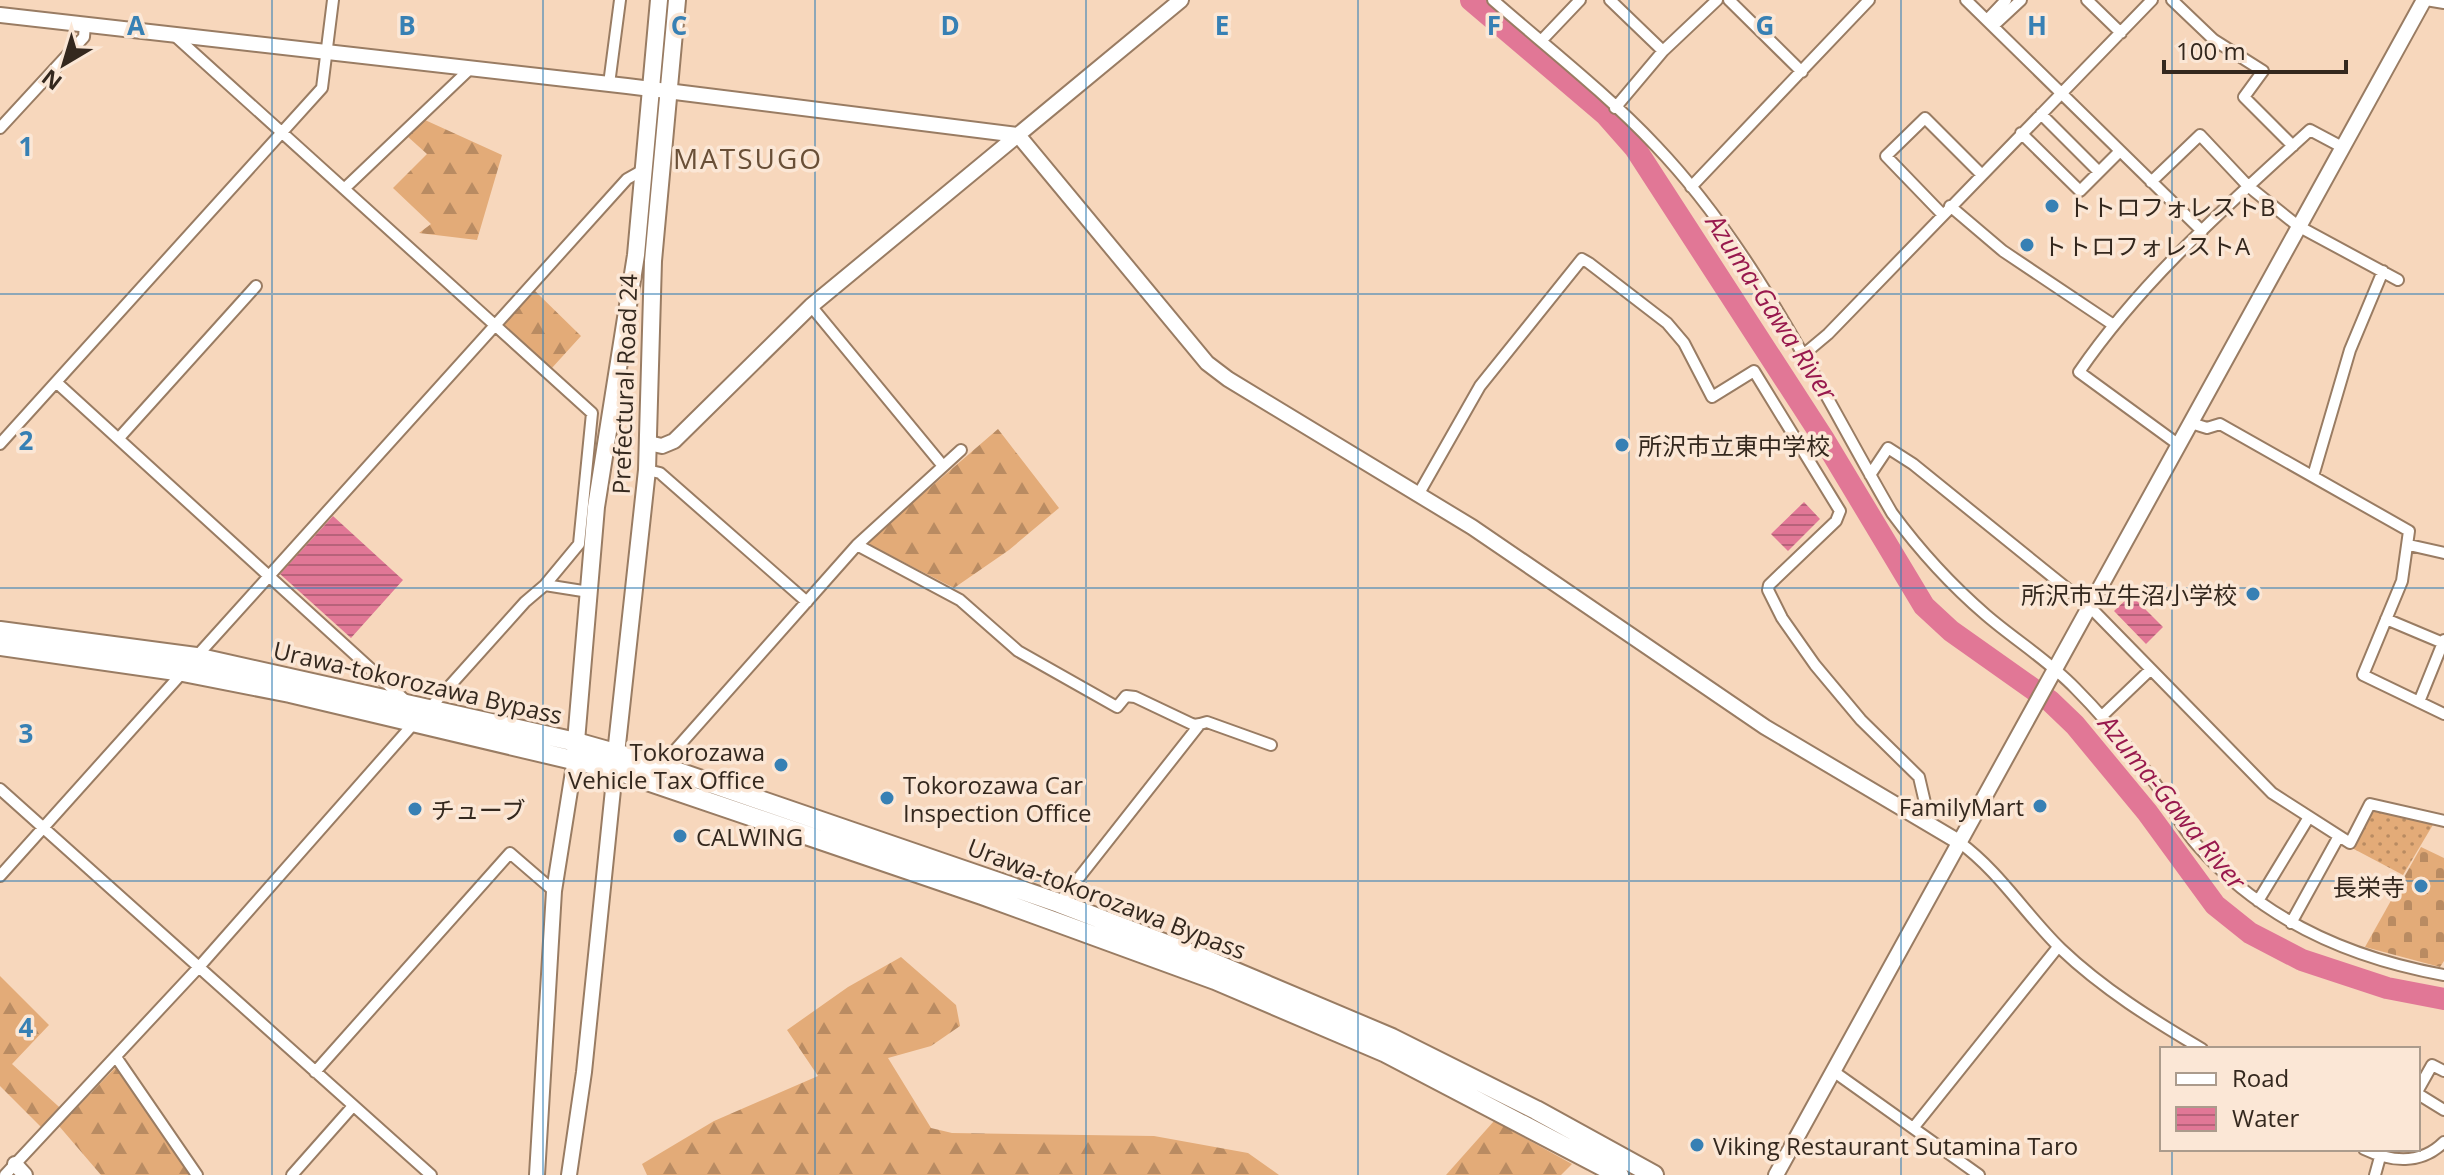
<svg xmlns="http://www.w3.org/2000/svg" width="2444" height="1175" font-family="'Open Sans','Noto Sans JP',sans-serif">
<defs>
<pattern id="green-dots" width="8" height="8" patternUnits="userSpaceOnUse" patternTransform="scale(2)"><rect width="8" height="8" fill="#e3ab78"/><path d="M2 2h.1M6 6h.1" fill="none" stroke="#b98b62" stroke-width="1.8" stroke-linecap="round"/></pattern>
<pattern id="forest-firs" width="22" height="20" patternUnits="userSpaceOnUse" patternTransform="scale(2)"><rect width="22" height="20" fill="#e3ab78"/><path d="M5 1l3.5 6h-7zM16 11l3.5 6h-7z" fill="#b98b62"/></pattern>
<pattern id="cemetery-stones" width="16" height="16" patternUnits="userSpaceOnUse" patternTransform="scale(2)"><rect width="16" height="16" fill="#e3ab78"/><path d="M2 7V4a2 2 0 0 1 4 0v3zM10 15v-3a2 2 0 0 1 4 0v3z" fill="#b98b62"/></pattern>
<pattern id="water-rules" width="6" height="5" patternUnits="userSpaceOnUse" patternTransform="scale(2)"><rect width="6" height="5" fill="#e17796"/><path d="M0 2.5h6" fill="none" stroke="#b7627a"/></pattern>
</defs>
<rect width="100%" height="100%" fill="#f7d7bc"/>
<path fill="url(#green-dots)" d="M2376,811L2434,823L2403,875L2352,848L2369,814Z"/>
<path fill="url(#forest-firs)" d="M425,120L502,155L477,240L419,233L431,224L393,188L427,154L407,136Z
M533,289L581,336L551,369L500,323Z
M998,429L1059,508L1009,550L954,588L866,543Z
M901,957L956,1005L960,1026L931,1046L888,1058L931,1128L952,1133L1154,1136L1248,1153L1279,1175H647L642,1164L714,1121L818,1076L787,1030L848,987Z
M0,976L49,1025L12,1064L69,1116L116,1067L121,1068L192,1175H101L59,1126L41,1127L0,1086Z
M1494,1121L1572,1164L1561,1175H1446Z"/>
<path fill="url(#cemetery-stones)" d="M2421,847L2444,858V961L2440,967L2365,947Z"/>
<path fill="url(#water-rules)" d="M1804,502L1820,519L1788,551L1771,534Z
M333,516L403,580L351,638L280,574Z
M2131,595L2163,627L2146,644L2114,611Z"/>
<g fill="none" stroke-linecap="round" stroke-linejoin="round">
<path stroke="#e17796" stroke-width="22" d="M1471,0L1605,114L1635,148L1823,438L1924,606L1951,631L2050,701L2075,725L2147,812L2215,905L2250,933L2302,960L2387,988L2444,999"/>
<defs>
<path id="street" d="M1493,0C1548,48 1606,93 1656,146C1756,251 1820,389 1892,513C1920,551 1950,584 1986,615C2015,640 2048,660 2075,688C2107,720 2134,754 2160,790C2172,808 2183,829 2197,845C2261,919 2349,958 2444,975
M1610,0L1663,51
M1729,0L1802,72
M1966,0L2202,231
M2087,0L2121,33
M2172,0L2214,40L2263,71L2244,97L2293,146
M2426,0L2444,3
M1987,20L2006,0
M1993,26L2021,0
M174,35L592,413L579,544L545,585
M1541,41L1580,0
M609,84L620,0
M1615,108L1663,51L1717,0
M2041,114L2099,172
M0,128L84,37L85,25
M2021,133L2080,191L2119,152
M2151,182L2200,135L2248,186L2298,226L2398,280
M1691,187L1869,0
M345,188L471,68
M1950,206L2003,251L2112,324
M1942,214L1886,156L1925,118L1981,174
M811,306L943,466
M1803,355L1828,334L2152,0
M56,382L406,701
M2191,423L2207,428L2220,424L2409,531L2402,581L2363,675L2444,714
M119,438L256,286
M0,444L322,88L333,0
M2179,445L2079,372C2142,280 2228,205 2310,130L2342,147
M647,470L660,473L807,602
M1870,475L1888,448L1913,464L2090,607L2272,793L2350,843L2370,804L2444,821
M2313,476L2350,350L2383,271
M1418,495L1480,386L1582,259L1589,263L1667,323L1684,343L1712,397L1754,371L1840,511L1836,521L1769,585L1768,590L1782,618L1815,665L1861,720L1919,777L1930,824
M857,545L961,450
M2409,545L2444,553
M2386,619L2443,643
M196,657L627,179L643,170
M2419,702L2444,640
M429,709L525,602L545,585L589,592
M2102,716L2149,671
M661,766L857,545L960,600L1018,651L1117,707L1126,696L1135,697L1194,725L1200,724
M0,789L431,1175
M1959,842C2000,872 2025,914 2061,949C2103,989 2153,1020 2202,1049
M0,876L183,672
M2258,901L2309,817
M1059,903L1200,724L1207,722L1271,745
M2291,923L2339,836
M116,1057L197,1175
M1833,1071L1979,1175
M315,1072L510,853L554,891
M2418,1090L2432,1065L2444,1071
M2418,1094L2444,1110
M1914,1127L2058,947
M2364,1149C2391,1162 2421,1165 2444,1142
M5,1175L199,967L415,722
M292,1175L353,1106
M2375,1175L2380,1157"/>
<path id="secondary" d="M0,15L627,86L1018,135L1207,363L1228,379L1472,527L1765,727L1959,842
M648,443L662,446L674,441L811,306L1181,0
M15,1164L25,1175
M537,1175L554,891L575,759
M569,1175L584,1072L615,770
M1776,1175L2424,0"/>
<path id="primary" d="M575,753L596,507L636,255L659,0
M615,763L647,470L653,261L677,0"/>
<path id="highway" d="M0,631L196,657L576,742L661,766L1059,903L1205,959L1392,1038L1536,1110L1654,1175
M0,646L183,672L290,693L615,770L982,895L1215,980L1386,1053L1619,1175"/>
</defs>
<use href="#street" stroke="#997c63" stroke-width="14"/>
<use href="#secondary" stroke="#997c63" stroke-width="18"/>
<use href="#primary" stroke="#997c63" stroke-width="20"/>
<use href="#highway" stroke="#997c63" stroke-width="22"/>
<use href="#street" stroke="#fff" stroke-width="10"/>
<use href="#secondary" stroke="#fff" stroke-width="14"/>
<use href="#primary" stroke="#fff" stroke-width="16"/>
<use href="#highway" stroke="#fff" stroke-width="18"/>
</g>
<path fill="none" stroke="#3780b4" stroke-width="2" stroke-opacity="0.55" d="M272,0V1175M543,0V1175M815,0V1175M1086,0V1175M1358,0V1175M1629,0V1175M1901,0V1175M2172,0V1049M0,294H2444M0,588H2444M0,881H2444M2172,1149V1175"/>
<g fill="#3780b4" stroke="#fbe7d6" stroke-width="3">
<circle cx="2052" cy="206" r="8"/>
<circle cx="2027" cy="245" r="8"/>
<circle cx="1622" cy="445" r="8"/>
<circle cx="2253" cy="594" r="8"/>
<circle cx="781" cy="765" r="8"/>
<circle cx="887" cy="798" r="8"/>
<circle cx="2040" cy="806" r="8"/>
<circle cx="415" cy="809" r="8"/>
<circle cx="680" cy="836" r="8"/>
<circle cx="2421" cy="886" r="8"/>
<circle cx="1697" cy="1145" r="8"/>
</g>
<g text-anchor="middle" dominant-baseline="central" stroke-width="7" stroke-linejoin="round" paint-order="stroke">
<g font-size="24" fill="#34281e" stroke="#fbe7d6" text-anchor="start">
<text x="2068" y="206">トトロフォレストB</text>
<text x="2043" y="245">トトロフォレストA</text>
<text x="1638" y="445">所沢市立東中学校</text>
<text x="2237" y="594" text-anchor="end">所沢市立牛沼小学校</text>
<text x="765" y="751" text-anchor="end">Tokorozawa<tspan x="765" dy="28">Vehicle Tax Office</tspan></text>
<text x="903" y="784">Tokorozawa Car<tspan x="903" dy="28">Inspection Office</tspan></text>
<text x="2024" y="806" text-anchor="end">FamilyMart</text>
<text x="431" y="809">チューブ</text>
<text x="696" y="836">CALWING</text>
<text x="2405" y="886" text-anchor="end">長栄寺</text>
<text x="1713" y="1145">Viking Restaurant Sutamina Taro</text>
</g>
<g font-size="24" fill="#34281e" stroke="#fbe7d6">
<text transform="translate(624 384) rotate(-88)">Prefectural Road 24</text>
<text transform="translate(418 682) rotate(13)">Urawa-tokorozawa Bypass</text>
<text transform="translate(1107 898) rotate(21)">Urawa-tokorozawa Bypass</text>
</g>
<g font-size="26" font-style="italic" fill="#98194d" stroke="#fbe7d6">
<text transform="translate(1772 307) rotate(57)">Azuma-Gawa River</text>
<text transform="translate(2173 802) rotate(51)">Azuma-Gawa River</text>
</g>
<g font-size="28" letter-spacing="2" fill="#694f37" stroke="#fbe7d6">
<text x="748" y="158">MATSUGO</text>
</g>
</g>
<g font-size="26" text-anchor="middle" font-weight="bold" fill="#3780b4" stroke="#fbe7d6" stroke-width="7" stroke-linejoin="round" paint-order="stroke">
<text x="136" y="35">A</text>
<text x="407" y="35">B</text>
<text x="679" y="35">C</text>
<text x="950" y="35">D</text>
<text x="1222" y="35">E</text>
<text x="1494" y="35">F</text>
<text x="1765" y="35">G</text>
<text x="2037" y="35">H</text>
<text x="26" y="156">1</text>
<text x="26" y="450">2</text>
<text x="26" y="743">3</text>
<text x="26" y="1037">4</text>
</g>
<rect x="2160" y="1047" width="260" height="104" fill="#fbe7d6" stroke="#ab9b8c" stroke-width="2"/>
<rect x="2176" y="1073" width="40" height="12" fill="#ffffff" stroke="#ab9b8c" stroke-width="2"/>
<text x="2232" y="1087" font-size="24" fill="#34281e">Road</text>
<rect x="2176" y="1107" width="40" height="24" fill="url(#water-rules)" stroke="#ab9b8c" stroke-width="2"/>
<text x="2232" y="1127" font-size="24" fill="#34281e">Water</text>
<g transform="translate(64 64) rotate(218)" stroke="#fbe7d6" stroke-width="6" paint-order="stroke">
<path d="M0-6L14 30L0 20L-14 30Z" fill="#34281e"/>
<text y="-12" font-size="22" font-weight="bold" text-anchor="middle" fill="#34281e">N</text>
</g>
<path d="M2164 60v12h182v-12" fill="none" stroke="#34281e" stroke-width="4"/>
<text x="2176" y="60" font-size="24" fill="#34281e" stroke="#fbe7d6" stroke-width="6" paint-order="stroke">100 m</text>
</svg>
